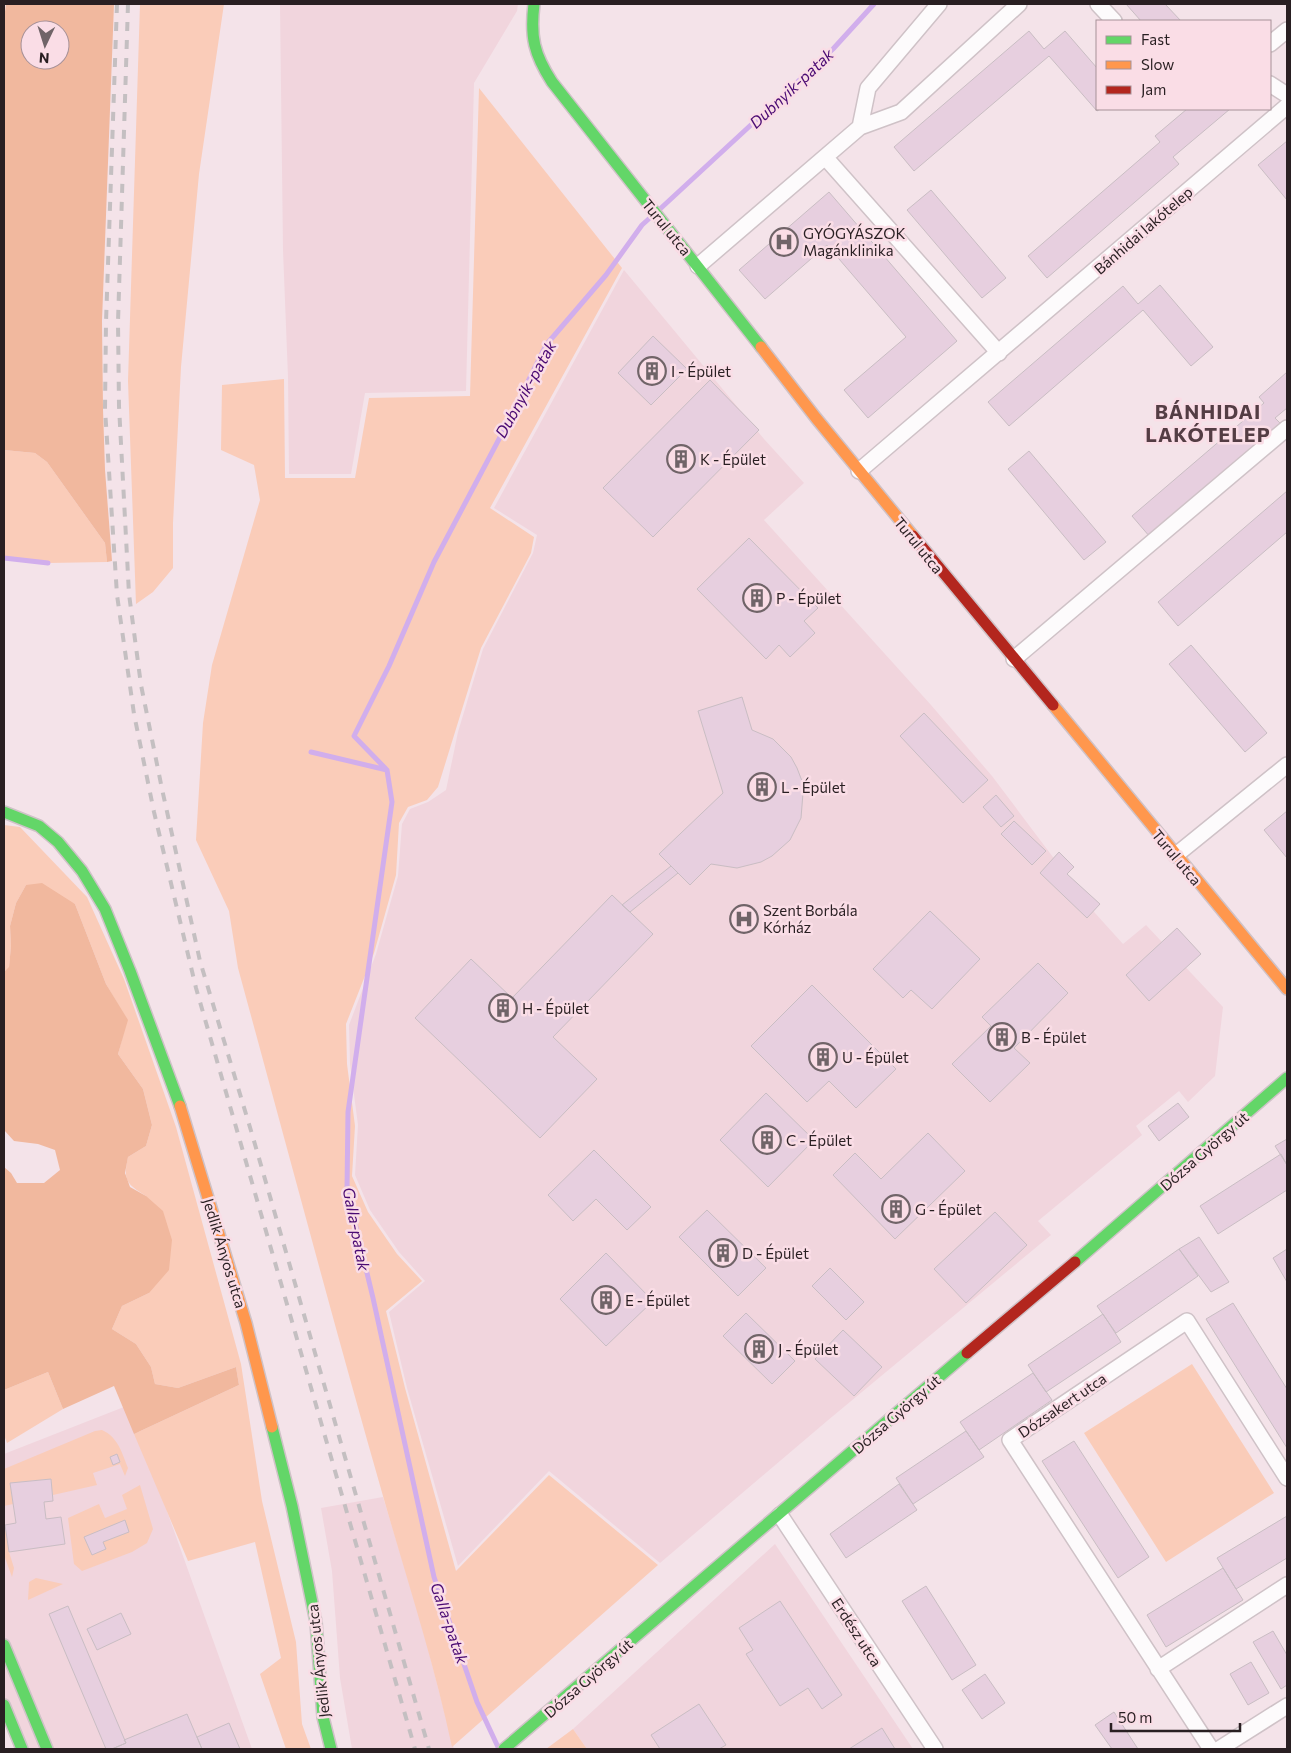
<svg xmlns="http://www.w3.org/2000/svg" width="1291" height="1753" font-family="Commissioner,sans-serif">
<rect width="100%" height="100%" fill="#f4e3e9"/>
<path fill="#f1d5dd" d="M280,4H518L517,11L474,83L466,391L365,393L351,474H289L288,377L283,250Z
M624,270L764,439L804,483L764,520L931,705L992,776L1095,913L1123,944L1146,925L1223,1007L1215,1076L1188,1102L1179,1091L1136,1126L1142,1135L1038,1221L1051,1235L827,1421L660,1563L549,1471L458,1566L407,1388L389,1312L425,1281L399,1252L370,1210L355,1175L358,1125L350,1064L349,1025L376,954L398,876L402,824L410,809L428,802L446,790L458,732L483,649L533,553L537,535L494,508Z
M129,1405L252,1749H29L4,1697V1454Z
M383,1497L419,1614L454,1749H352L340,1678L332,1571L321,1508Z
M775,1544L913,1749H587L573,1729Z"/>
<path fill="#faccb9" d="M140,4H224L199,174L181,367L173,523V568L153,592L136,604L128,381Z
M479,88L622,268L490,508L534,537L531,553L481,648L438,787L427,800L408,807L399,823L396,875L374,953L346,1024L347,1064L355,1126L352,1176L368,1212L397,1254L422,1281L386,1311L405,1388L456,1571L549,1475L658,1565L452,1747C434,1662 407,1580 383,1496C333,1321 286,1144 238,968L229,911L196,840L203,723L212,665L260,500L254,465L221,450L222,385L284,379L285,478H355L369,398L470,396Z
M4,450L35,453L47,462L105,543L107,562L48,563L4,558Z
M4,825L20,827L87,897L124,979L176,1127L241,1364L262,1501L296,1642L302,1724L311,1749H286L260,1674L281,1658L255,1542L188,1561L134,1434L239,1385L236,1367L178,1388L155,1384L151,1367L136,1344L112,1329L122,1306L149,1293L146,1196C126,1184 123,1180 128,1157L146,1146L152,1125L143,1089L118,1054L127,1020L106,984L75,904L26,885L16,903L10,926L11,946L9,968L4,972Z
M1192,1364L1274,1493L1166,1562L1084,1433Z
M48,1372L63,1409L7,1443L4,1435V1390Z
M102,1430C118,1437 122,1453 128,1468L125,1476L120,1464L93,1473L97,1485L53,1495L50,1479L10,1483L13,1504L4,1506V1469L95,1431Z
M140,1485L153,1529L147,1543L132,1552L82,1571L74,1564L68,1518L99,1504L105,1518L127,1509L122,1495Z
M4,1520L9,1552L14,1568L12,1577L4,1555Z
M36,1578L63,1584L28,1600L29,1582Z
M573,1729L587,1749H546Z"/>
<path fill="#f1b89e" fill-rule="evenodd" d="M6,4H114L102,321L103,409L105,470L112,561L107,562L105,543L47,462L35,453L4,450V19ZM30,30H60V60H30Z
M42,883L75,904L106,984L128,1020L118,1054L143,1089L152,1125L146,1146L128,1157L125,1173L130,1187L146,1196L163,1211L172,1240L169,1270L149,1293L122,1306L112,1329L136,1344L151,1367L155,1384L178,1388L236,1367L239,1385L134,1434L114,1386L63,1409L48,1372L4,1390V1167L11,1173L17,1183H44L60,1170L55,1150L38,1144L14,1141L4,1130V972L9,967L11,946L10,926L16,903L26,885Z"/>
<g fill="none" stroke-linecap="round" stroke-linejoin="round">
<path stroke="#d1aeec" stroke-width="5" d="M660,209L833,49L874,4
M4,558L48,563
M311,752L387,770L392,802L348,1112L347,1190L373,1298L434,1577L477,1702L498,1747
M386,769L354,736L389,666L434,562L507,424L546,345L606,275L642,225L652,216"/>
</g>
<path fill="#e7cfdf" stroke="#c9bdc3" d="M1126,4H1165L1181,21H1141Z
M1029,31L1044,49L1065,31L1097,68V109H1100L1097,111L1049,56L914,171L894,147Z
M1187,109H1230L1173,157L1179,164L1047,278L1028,256L1160,142L1155,136Z
M1287,141V200L1258,165Z
M931,190L1006,278L982,298L907,210Z
M829,192L957,341L868,418L844,390L906,337L827,245L765,299L739,270Z
M1160,285L1213,347L1191,366L1143,310L1009,426L988,402L1123,286L1138,304Z
M653,336L687,369L651,405L618,373Z
M1287,372V408L1275,418L1281,424L1150,537L1132,516L1264,403L1259,397Z
M710,380L759,430L653,537L603,488Z
M1029,451L1106,542L1084,560L1008,469Z
M1287,491V532L1178,626L1158,602Z
M749,538L818,608L804,621L815,633L790,657L779,645L766,659L697,589Z
M1191,645L1267,733L1245,752L1169,664Z
M742,697L752,730L773,739L791,757L797,768L802,781L803,793L801,818L790,840L772,856L761,862L737,868L711,864L690,885L659,854L723,793L698,711Z
M924,713L988,780L963,803L900,736Z
M996,795L1014,816L1001,827L983,807Z
M1287,811V858L1264,830Z
M1014,821L1046,851L1032,865L1001,834Z
M1059,852L1074,867L1067,874L1100,904L1087,918L1040,873Z
M671,866L678,873L630,912L622,905Z
M612,895L653,934L553,1037L597,1079L540,1138L415,1018L471,959L512,998Z
M930,911L980,959L932,1009L911,990L903,998L873,969Z
M1177,928L1201,954L1149,1001L1126,975Z
M1038,963L1068,993L1014,1048L1030,1063L990,1102L952,1064L991,1026L982,1017Z
M812,985L896,1069L856,1108L829,1081L807,1102L751,1046Z
M766,1093L814,1140L768,1187L720,1140Z
M1178,1103L1189,1117L1159,1141L1148,1126Z
M928,1133L965,1171L895,1239L833,1175L855,1153L881,1179Z
M1287,1139V1165L1275,1146Z
M594,1150L651,1207L627,1230L596,1199L573,1221L548,1195Z
M1281,1154L1287,1165V1190L1218,1234L1200,1206Z
M707,1210L766,1268L738,1296L679,1237Z
M995,1212L1027,1245L966,1303L934,1269Z
M1199,1237L1229,1282L1211,1292L1179,1249Z
M1179,1249L1198,1276L1116,1333L1097,1306Z
M1287,1249V1282L1273,1258Z
M606,1253L653,1301L606,1346L560,1299Z
M830,1268L864,1302L846,1320L812,1286Z
M1233,1303L1287,1389V1448L1206,1319Z
M746,1313L795,1361L772,1384L723,1336Z
M1103,1314L1121,1342L1046,1392L1028,1365Z
M843,1330L882,1367L854,1396L815,1359Z
M1033,1373L1052,1400L979,1450L960,1422Z
M966,1431L984,1457L913,1504L896,1478Z
M1074,1441L1149,1557L1118,1578L1042,1461Z
M117,1454L120,1462L113,1465L110,1457Z
M51,1479L53,1501L44,1502L46,1519L61,1517L65,1544L9,1552L5,1525L16,1523L10,1483Z
M899,1484L917,1510L846,1558L830,1534Z
M1287,1516V1558L1236,1589L1217,1558Z
M125,1520L129,1532L103,1542L106,1549L92,1555L84,1537Z
M1223,1568L1243,1600L1166,1647L1147,1615Z
M926,1586L976,1665L952,1680L902,1601Z
M780,1601L842,1695L822,1709L808,1688L780,1706L746,1654L753,1650L739,1628Z
M68,1606L126,1743L112,1749H106L49,1614Z
M121,1613L131,1634L97,1650L87,1629Z
M1273,1631L1287,1655V1685L1281,1689L1253,1642Z
M1251,1662L1269,1693L1248,1705L1230,1674Z
M985,1674L1005,1703L982,1719L962,1690Z
M699,1704L726,1745L719,1749H660L651,1735Z
M1114,1712L1138,1749H1112L1095,1725Z
M187,1714L202,1749H112L126,1743L124,1740Z
M229,1723L240,1749H202L197,1737Z
M882,1728L895,1749H849Z"/>
<g fill="none" stroke-linecap="round" stroke-linejoin="round">
<defs>
<path id="street" d="M1098,4L1114,21
M1270,44L1287,30
M1270,84L1287,95
M860,127L868,88L939,4
M825,157L999,353
M698,266L860,127L901,112L1019,4
M859,471L1287,106
M1014,659L1287,428
M1176,855L1287,765
M780,1515L935,1749
M1158,1669L1287,1585
M1211,1749L1010,1440L1187,1321L1287,1478
M1219,1749L1287,1706"/>
<path id="fast" d="M534,4C530,37 534,54 552,82L761,347
M4,812L39,826L58,842L82,871L105,909L130,971L180,1106
M1075,1262L1287,1078
M272,1427L292,1506L316,1622L323,1717L331,1749
M4,1645L47,1749
M4,1705L22,1749
M504,1749L967,1353"/>
<path id="slow" d="M761,347L816,418L913,536
M1053,705L1287,989
M180,1106L246,1323L272,1427"/>
<path id="jam" d="M913,536L1053,705
M967,1353L1075,1262"/>
</defs>
<use href="#street" stroke="#cfc2c7" stroke-width="18"/>
<use href="#fast" stroke="#cfc2c7" stroke-width="14"/>
<use href="#slow" stroke="#cfc2c7" stroke-width="14"/>
<use href="#jam" stroke="#cfc2c7" stroke-width="14"/>
<use href="#street" stroke="#fdfbfc" stroke-width="15"/>
<use href="#fast" stroke="#63d668" stroke-width="11"/>
<use href="#slow" stroke="#ff974d" stroke-width="11"/>
<use href="#jam" stroke="#b3261e" stroke-width="11"/>
<path stroke="#c4bfc1" stroke-width="4" stroke-dasharray="9 9" stroke-linecap="butt" d="M117,4L106,322L105,409L117,595L134,714L154,812L196,988L415,1749
M128,4L118,322L119,406L129,594L141,685L162,789L200,961L252,1134L429,1749"/>
</g>
<defs>
<symbol id="hospital-ring" viewBox="-11 -11 22 22"><circle r="9.5" fill="#fadde6" stroke="#706468" stroke-width="1.5"/><path d="M-5-5h3v3.5h4V-5h3V5h-3V1.5h-4V5h-3Z" fill="#706468"/></symbol>
<symbol id="building-ring" viewBox="-11 -11 22 22"><circle r="9.5" fill="#fadde6" stroke="#706468" stroke-width="1.5"/><path d="M-4-6H4V6H1V3H-1V6H-4ZM-2.5-4.3h1.7v1.8h-1.7ZM.8-4.3h1.7v1.8H.8ZM-2.5-1h1.7V.8h-1.7ZM.8-1h1.7V.8H.8Z" fill="#706468"/></symbol>
</defs>
<g fill-rule="evenodd">
<use href="#hospital-ring" x="768" y="226" width="32" height="32"/>
<use href="#building-ring" x="636" y="355" width="32" height="32"/>
<use href="#building-ring" x="665" y="443" width="32" height="32"/>
<use href="#building-ring" x="741" y="582" width="32" height="32"/>
<use href="#building-ring" x="746" y="771" width="32" height="32"/>
<use href="#hospital-ring" x="728" y="903" width="32" height="32"/>
<use href="#building-ring" x="487" y="992" width="32" height="32"/>
<use href="#building-ring" x="986" y="1021" width="32" height="32"/>
<use href="#building-ring" x="807" y="1041" width="32" height="32"/>
<use href="#building-ring" x="751" y="1124" width="32" height="32"/>
<use href="#building-ring" x="880" y="1193" width="32" height="32"/>
<use href="#building-ring" x="707" y="1237" width="32" height="32"/>
<use href="#building-ring" x="590" y="1284" width="32" height="32"/>
<use href="#building-ring" x="743" y="1333" width="32" height="32"/>
</g>
<g text-anchor="middle" dominant-baseline="central" stroke-width="5" stroke-linejoin="round" paint-order="stroke">
<g font-size="15" fill="#291f22" stroke="#fadde6">
<text transform="translate(667 227) rotate(51)">Turul utca</text>
<text transform="translate(1143 230) rotate(-41)">Bánhidai lakótelep</text>
<text transform="translate(919 545) rotate(51)">Turul utca</text>
<text transform="translate(1177 857) rotate(50)">Turul utca</text>
<text transform="translate(1204 1151) rotate(-41)">Dózsa György út</text>
<text transform="translate(225 1253) rotate(73)">Jedlik Ányos utca</text>
<text transform="translate(1062 1405) rotate(-34)">Dózsakert utca</text>
<text transform="translate(896 1414) rotate(-41)">Dózsa György út</text>
<text transform="translate(857 1632) rotate(57)">Erdész utca</text>
<text transform="translate(318 1661) rotate(-96)">Jedlik Ányos utca</text>
<text transform="translate(588 1678) rotate(-41)">Dózsa György út</text>
</g>
<g font-size="15" fill="#291f22" stroke="#fadde6" text-anchor="start">
<text x="803" y="233">GYÓGYÁSZOK<tspan x="803" dy="17">Magánklinika</tspan></text>
<text x="671" y="371">I - Épület</text>
<text x="700" y="459">K - Épület</text>
<text x="776" y="598">P - Épület</text>
<text x="781" y="787">L - Épület</text>
<text x="763" y="910">Szent Borbála<tspan x="763" dy="17">Kórház</tspan></text>
<text x="522" y="1008">H - Épület</text>
<text x="1021" y="1037">B - Épület</text>
<text x="842" y="1057">U - Épület</text>
<text x="786" y="1140">C - Épület</text>
<text x="915" y="1209">G - Épület</text>
<text x="742" y="1253">D - Épület</text>
<text x="625" y="1300">E - Épület</text>
<text x="778" y="1349">J - Épület</text>
</g>
<g font-size="16" font-style="italic" fill="#4a0a73" stroke="#fadde6">
<text transform="translate(791 88) rotate(-43)">Dubnyik-patak</text>
<text transform="translate(525 389) rotate(-61)">Dubnyik-patak</text>
<text transform="translate(357 1229) rotate(79)">Galla-patak</text>
<text transform="translate(450 1623) rotate(71)">Galla-patak</text>
</g>
<g font-size="20" font-weight="bold" letter-spacing="1" fill="#543d44" stroke="#fadde6">
<text x="1208" y="411">BÁNHIDAI<tspan x="1208" dy="23">LAKÓTELEP</tspan></text>
</g>
</g>
<rect width="1291" height="1753" fill="none" stroke="#291f22" stroke-width="10"/>
<rect x="1096" y="20" width="175" height="90" fill="#fadde6" stroke="#a69198"/>
<rect x="1106" y="36" width="25" height="8" fill="#63d668" stroke="#a69198"/>
<text x="1141" y="45" font-size="15" fill="#291f22">Fast</text>
<rect x="1106" y="61" width="25" height="8" fill="#ff974d" stroke="#a69198"/>
<text x="1141" y="70" font-size="15" fill="#291f22">Slow</text>
<rect x="1106" y="86" width="25" height="8" fill="#b3261e" stroke="#a69198"/>
<text x="1141" y="95" font-size="15" fill="#291f22">Jam</text>
<g transform="translate(45 45) rotate(184)"><circle r="24" fill="#fadde6" stroke="#a69198"/>
<path d="M0-4L9 19L0 12L-9 19Z" fill="#706468"/>
<text y="-8" font-size="14" font-weight="bold" text-anchor="middle" fill="#291f22">N</text>
</g>
<path d="M1111 1723v8h129v-8" fill="none" stroke="#291f22" stroke-width="2.5"/>
<text x="1118" y="1723" font-size="15" fill="#291f22" stroke="#fadde6" stroke-width="4" paint-order="stroke">50 m</text>
</svg>
